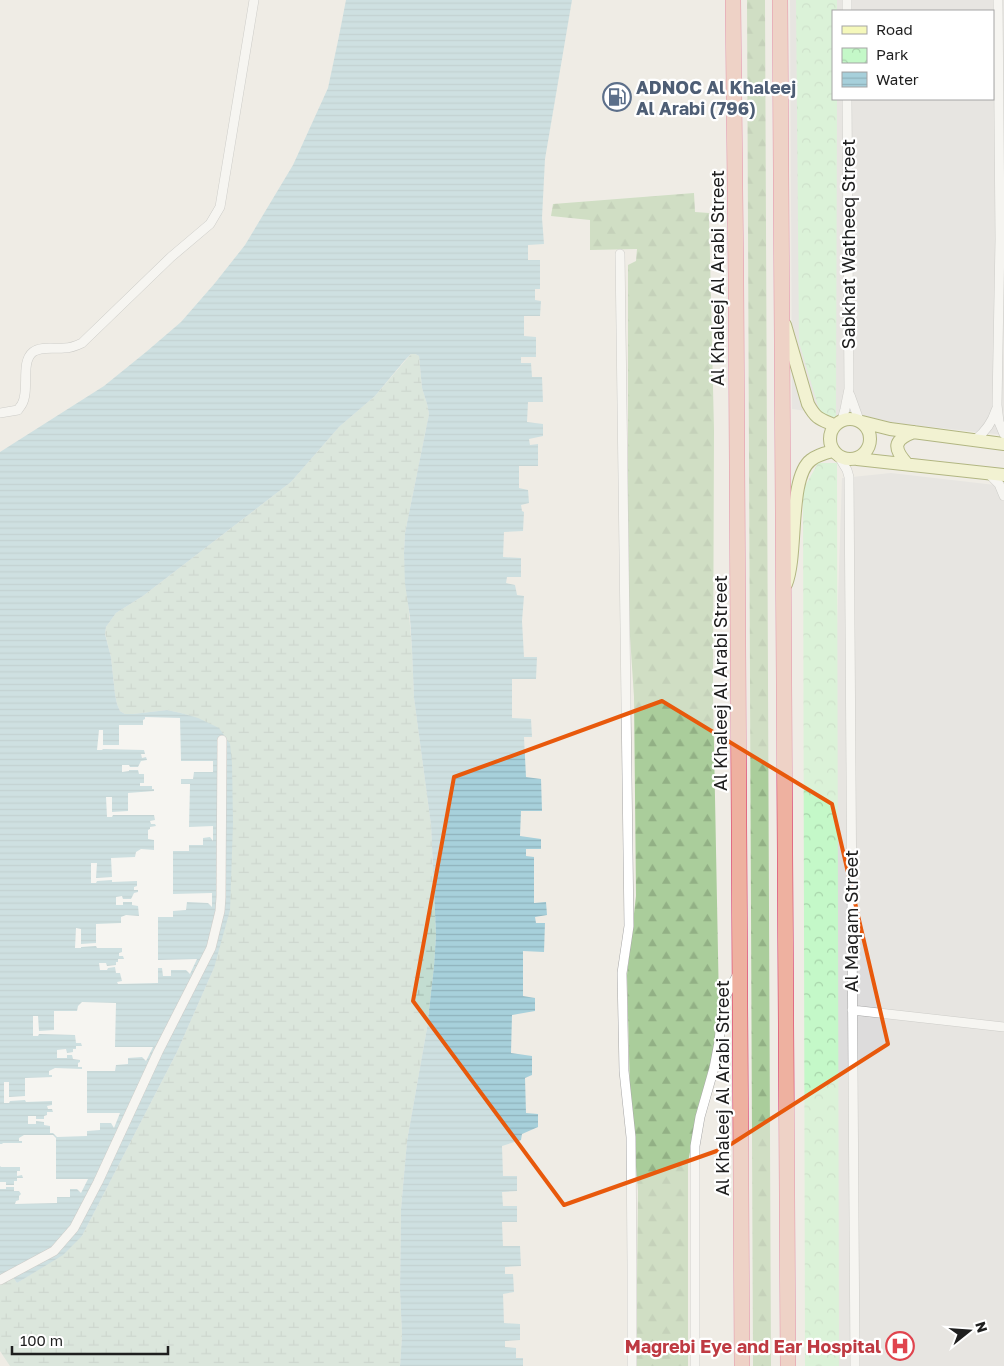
<svg xmlns="http://www.w3.org/2000/svg" width="1004" height="1366" font-family="'Golos Text',sans-serif">
<defs>
<pattern id="forest-firs" width="22" height="20" patternUnits="userSpaceOnUse" patternTransform="scale(1.25)"><rect width="22" height="20" fill="#aacd9b"/><path d="M5 1l3.5 6h-7zM16 11l3.5 6h-7z" fill="#92b085"/></pattern>
<pattern id="wetland-marsh" width="20" height="14" patternUnits="userSpaceOnUse" patternTransform="scale(1.25)"><rect width="20" height="14" fill="#c3ddd1"/><path d="M1 5h8M5 5V1M11 12h8M15 12V8" fill="none" stroke="#a7bdb3"/></pattern>
<pattern id="park-crowns" width="20" height="18" patternUnits="userSpaceOnUse" patternTransform="scale(1.25)"><rect width="20" height="18" fill="#c4f8c8"/><path d="M2 6a3 3 0 1 1 6 0M12 15a3 3 0 1 1 6 0" fill="none" stroke="#a8d4ab"/></pattern>
<pattern id="water-rules" width="6" height="5" patternUnits="userSpaceOnUse" patternTransform="scale(1.25)"><rect width="6" height="5" fill="#a7d0db"/><path d="M0 2.5h6" fill="none" stroke="#8fb2bc"/></pattern>
</defs>
<rect width="100%" height="100%" fill="#efece5"/>
<path fill="#dddcdc" fill-rule="evenodd" d="M790,0H1004V435L886,422L792,409ZM833,11H993V99H833Z
M891,473L1004,486V1366H836L829,865L842,478Z"/>
<path fill="url(#forest-firs)" d="M747,0H765L771,1366H753Z
M694,193L695,212L709,213L714,430L713,693L719,1005L716,1052L697,1117L688,1162V1366H636L638,1191L630,1093L627,975L636,896L634,697L628,606V265L636,261L637,249L590,250V220L551,216L553,204Z"/>
<path fill="url(#wetland-marsh)" d="M411,354H415L419,356L422,388L427,404L429,414L405,533L404,553L412,650L414,698L431,825L436,935L434,966L427,1028L407,1141L401,1209L400,1291L402,1335L400,1366H10L0,1351V1283L12,1276L17,1283L37,1270L82,1236L177,1052L214,968L198,719L181,713L167,710L133,714H125L120,711L117,704L115,694L111,657L105,633L106,627L116,613L143,596L291,482L339,427L375,396Z"/>
<path fill="url(#park-crowns)" d="M796,0H837V11H833V99H837L836,417L821,416L799,342Z
M818,463H837L839,1366H805L803,490Z"/>
<path fill="url(#water-rules)" d="M346,0H572L545,159L542,218L544,244L528,245V260H540V289H535V300L541,301L540,316H524V336L536,337V357H521V363H531L532,377H542L543,402H528L527,422L543,424V436L529,439L530,445L538,444V466H519V488L528,490L529,503L521,505L522,511L524,512L523,531L504,532L503,557L521,558V577H507L506,583L515,585L517,595L524,596L522,621L524,657H537L536,679H512V718L531,719L532,737H524L526,777L541,779L542,811H521L520,836L541,839V849H526V856L534,857V903L546,902L547,915L535,917L536,923H545L544,952L523,951V996L535,998V1011L512,1015L511,1053L532,1056V1075L525,1078L526,1113L538,1114V1127L522,1134L521,1140L502,1146L503,1176H517V1191L502,1192L503,1206H517V1222H502L503,1246H520L521,1266L505,1267V1274H513L514,1292L503,1294L504,1323L520,1324V1340L505,1341V1347L516,1348V1358H523V1366H400L402,1335L400,1291L401,1209L407,1141L427,1028L434,966L436,935L431,825L414,698L412,650L410,618L405,583L404,553L405,533L429,414L427,404L422,388L419,356L415,354H411L405,360L375,396L339,427L291,482L143,596L116,613L106,627L105,634L111,657L115,694L117,704L120,711L125,714H133L167,710L181,713L198,718L219,728L230,744L232,763L233,823L230,910L214,968L177,1052L82,1236L63,1255L17,1283L12,1276L0,1283V452L104,386L146,352L181,322L215,283L245,245L293,165L328,88L339,36Z"/>
<path fill="#fff" d="M145,717L180,718L181,761H213V772H194L193,779H181V784H190L189,827L213,826V841L210,837L203,838V845H189V851H173V894L212,893V907L208,903L187,902L186,910L173,911V917H158V960L197,959L190,974L186,970H171V976H163L162,968H158V983L118,984L117,982L122,981L120,973H116L115,967L108,968L107,970H100L99,963H106L107,966L116,965V962H118V959H124L123,956H119V953L122,952V948H97L96,946L81,947V948H75L76,928L81,929V944L96,943V924L121,923V917L126,915L139,916L138,906L132,905V902H123V905H116V897L122,896L123,899H131L134,893L138,892V890H134V887L137,886V881L112,882V880L97,881L96,883H91V863H97L96,878L112,877L111,858L135,857L136,852L141,849L154,850V840L148,839V830L150,829V827L156,826L155,824H151L150,821L155,820L154,815H113L112,817H107L106,797H112V812L128,811V793L154,791V789H152V786H140V783H144V774H139L138,770H129V771L122,772V765H129L130,767H138L141,761L147,760L146,757L142,758L141,754H145L144,750L103,749L102,750H97L99,730H103V745H119V725H143V720L145,719Z
M82,1002L116,1003L115,1047H153L146,1061L142,1057L128,1058V1064L116,1065L115,1071H87V1113H120L114,1128L111,1123H100V1130L87,1131V1136L57,1137L53,1133H50V1126L44,1125V1122L36,1121V1124H28V1116H36V1119H44V1116L47,1115V1112H53L52,1109H48L47,1106L52,1105V1101L26,1102L25,1100L10,1101L9,1103H4V1082H9V1097L25,1096V1078L52,1077V1075H49V1071L55,1068L82,1069V1067H78V1063L80,1062V1060L73,1059L72,1055H67V1058H57V1050L66,1049L67,1053L73,1052V1049H76V1046H82L81,1043H76L75,1035L39,1034L38,1036H33V1016H38L39,1031L54,1030V1011H77L78,1006Z
M24,1135H53L56,1138V1179H88L81,1193L77,1189H70V1197H57V1203L15,1204L16,1201L19,1200V1196L21,1194L19,1191H14V1187H6V1189H0V1182H6V1185H14V1181H17V1178H23L22,1175L17,1176V1171H20V1167H1L0,1166V1144H2L3,1143H22V1141H19V1138Z"/>
<g fill="none" stroke-linecap="round" stroke-linejoin="round">
<defs>
<path id="minor" d="M847,0V11
M998,0L1000,239L997,405L999,422L1004,434
M620,254L629,926L622,973L624,1071L631,1137L632,1265V1366
M850,395L859,420
M0,413L18,410C19,408 21,406 22,404C30,390 20,362 33,352C41,346 54,349 64,348C71,348 76,346 82,343L171,257L210,224L220,207L254,0
M842,420L845,409L849,389L847,99
M975,440C985,432 992,423 996,410
M839,457L847,470L849,477L855,1366
M989,474L999,484L1004,496
M852,1010L1004,1027
M0,1280L54,1251L74,1228L98,1182L158,1052L211,948L220,911L221,897L222,740
M695,1366V1146L700,1117L714,1068L719,1042L722,1011L725,997L739,972"/>
<path id="secondary" d="M785,325L808,404C816,419 820,419 834,425
M830 439a20 20 0 1 1 40 0a20 20 0 1 1-40 0Z
M862,422L890,429L1004,444
M857,459L1004,475
M907,464C893,448 893,440 914,432
M786,584C798,555 788,477 811,460C817,455 825,453 833,451"/>
<path id="trunk" d="M733,0L736,282L742,1366
M780,0L788,1366"/>
</defs>
<use href="#minor" stroke="#a6a6a6" stroke-width="10"/>
<use href="#secondary" stroke="#687308" stroke-width="14"/>
<use href="#trunk" stroke="#d62a65" stroke-width="16"/>
<use href="#minor" stroke="#fff" stroke-width="9"/>
<use href="#secondary" stroke="#f5f8bb" stroke-width="12"/>
<use href="#trunk" stroke="#eeb1a0" stroke-width="15"/>
</g>
<path d="M0 0H1004V1366H0ZM662,701L832,804L888,1044L725,1148L564,1205L413,1001L454,777Z" fill="#efece5" fill-opacity=".55" fill-rule="evenodd"/>
<path fill="none" stroke="#e8590c" stroke-width="4" stroke-linejoin="round" d="M662,701L832,804L888,1044L725,1148L564,1205L413,1001L454,777Z"/>
<defs>
<symbol id="fuel-ring" viewBox="-11 -11 22 22"><circle r="9.5" fill="#fff" stroke="#5c6f8a" stroke-width="1.5"/><path d="M-5.5-6h7V0h2V4h1.3V-2.5L3-4.5l.8-.8L6-3V5H2.5V1h-1V6h-7ZM-4.2-4.7v3.2H.2V-4.7Z" fill="#5c6f8a"/></symbol>
<symbol id="hospital-ring" viewBox="-11 -11 22 22"><circle r="9.5" fill="#fff" stroke="#e0444e" stroke-width="1.5"/><path d="M-5-5h3v3.5h4V-5h3V5h-3V1.5h-4V5h-3Z" fill="#e0444e"/></symbol>
</defs>
<g fill-rule="evenodd">
<use href="#fuel-ring" x="601" y="81" width="32" height="32"/>
<use href="#hospital-ring" x="884" y="1330" width="32" height="32"/>
</g>
<g text-anchor="middle" dominant-baseline="central" stroke-width="4.5" stroke-linejoin="round" paint-order="stroke">
<g font-size="18" font-weight="bold" fill="#4e5e75" stroke="#fff" text-anchor="start">
<text x="636" y="87">ADNOC Al Khaleej<tspan x="636" dy="21">Al Arabi (796)</tspan></text>
</g>
<g font-size="18" fill="#1f1f1f" stroke="#fff">
<text transform="translate(848 244) rotate(-90)">Sabkhat Watheeq Street</text>
<text transform="translate(717 278) rotate(-90)">Al Khaleej Al Arabi Street</text>
<text transform="translate(720 683) rotate(-90)">Al Khaleej Al Arabi Street</text>
<text transform="translate(851 921) rotate(-90)">Al Maqam Street</text>
<text transform="translate(722 1088) rotate(-90)">Al Khaleej Al Arabi Street</text>
</g>
<g font-size="18" font-weight="bold" fill="#be3a42" stroke="#fff" text-anchor="end">
<text x="881" y="1346">Magrebi Eye and Ear Hospital</text>
</g>
</g>
<rect x="832" y="10" width="162" height="90" fill="#ffffff" stroke="#a5a5a5"/>
<rect x="842" y="26" width="25" height="8" fill="#f5f8bb" stroke="#a5a5a5"/>
<text x="876" y="35" font-size="15" fill="#1f1f1f">Road</text>
<rect x="842" y="48" width="25" height="15" fill="url(#park-crowns)" stroke="#a5a5a5"/>
<text x="876" y="60" font-size="15" fill="#1f1f1f">Park</text>
<rect x="842" y="72" width="25" height="15" fill="url(#water-rules)" stroke="#a5a5a5"/>
<text x="876" y="85" font-size="15" fill="#1f1f1f">Water</text>
<g transform="translate(969 1331) rotate(73)" stroke="#ffffff" stroke-width="4" paint-order="stroke">
<path d="M0-4L9 19L0 12L-9 19Z" fill="#1f1f1f"/>
<text y="-8" font-size="14" font-weight="bold" text-anchor="middle" fill="#1f1f1f">N</text>
</g>
<path d="M12 1346v8h156v-8" fill="none" stroke="#1f1f1f" stroke-width="2.5"/>
<text x="20" y="1346" font-size="15" fill="#1f1f1f" stroke="#ffffff" stroke-width="4" paint-order="stroke">100 m</text>
</svg>
